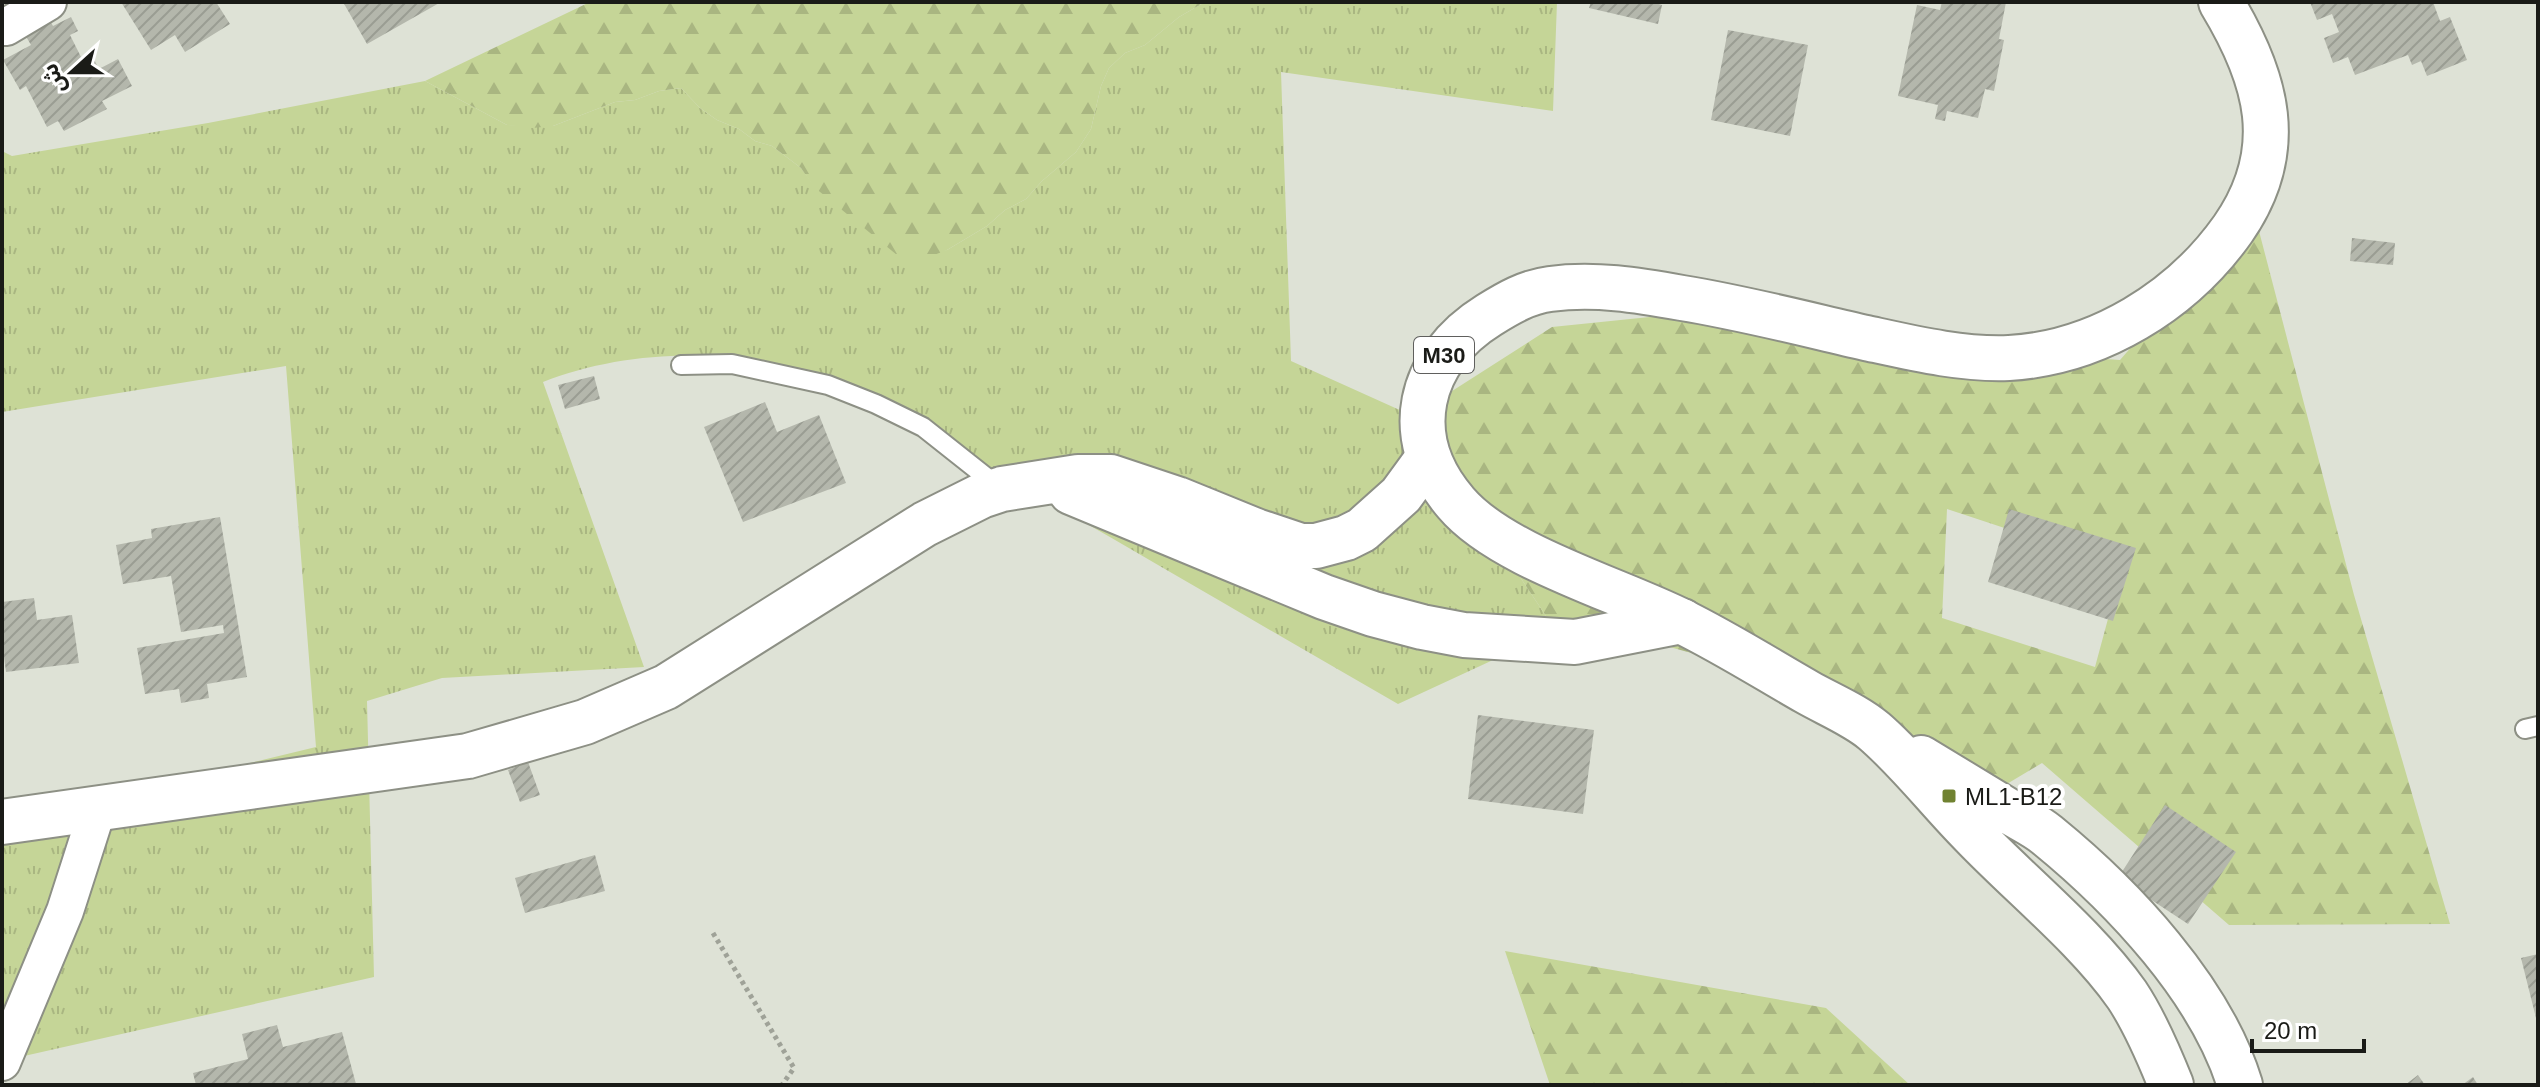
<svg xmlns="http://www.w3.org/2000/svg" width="2540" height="1087" font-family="Helvetica,'Noto Sans Arabic',sans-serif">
<defs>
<pattern id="grass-tufts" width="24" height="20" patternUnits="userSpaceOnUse" patternTransform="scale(2)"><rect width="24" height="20" fill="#c5d597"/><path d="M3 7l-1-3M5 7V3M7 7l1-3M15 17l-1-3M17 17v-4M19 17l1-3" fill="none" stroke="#a9b681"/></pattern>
<pattern id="forest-firs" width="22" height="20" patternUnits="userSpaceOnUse" patternTransform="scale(2)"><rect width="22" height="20" fill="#c5d597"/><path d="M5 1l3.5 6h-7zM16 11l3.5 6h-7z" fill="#a9b681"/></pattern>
<pattern id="building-hatch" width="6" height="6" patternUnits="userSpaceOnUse" patternTransform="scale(2)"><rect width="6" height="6" fill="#b4b7ac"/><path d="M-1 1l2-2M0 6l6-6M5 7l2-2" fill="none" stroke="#9a9d93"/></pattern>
</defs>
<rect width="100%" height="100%" fill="#dee2d6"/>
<path fill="url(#grass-tufts)" d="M1205,2H1557L1553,111L1281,72L1291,361L1413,416L1556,631L1398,704C1254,622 1112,536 966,456C931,437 895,418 860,398C845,390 828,378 812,373C728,347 624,350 543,382L644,667L442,678L367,701L374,977L2,1061V819L46,812L316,747L286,366L2,412V151L12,156L208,123L425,81L507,125L553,126L615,102L635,100L659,91L681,88L700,108L717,120L739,129L755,141L772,146L801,168L815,187L897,254L947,250L987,226L1005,210L1026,199L1042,181L1076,152L1091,129L1101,86L1109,68L1125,53L1145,45L1179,17Z"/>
<path fill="url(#forest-firs)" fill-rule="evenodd" d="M590,2H1205L1179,17L1145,45L1125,53L1109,68L1101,86L1091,129L1076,152L1042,181L1026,199L1005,210L987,226L947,250L926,258L897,255L814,187L801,168L772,146L755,141L739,129L717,120L700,108L681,88L659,91L635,100L615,102L553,126L532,128L507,125L425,81Z
M2253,208L2354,595L2450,924L2229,925L2042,763L1960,812L1770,675L1616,632L1556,631L1413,416L1552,327L1679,314L2003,352L2120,360ZM1947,509L2122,567L2095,667L1942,618Z
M1505,951L1826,1008L1910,1085H1550Z"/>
<path fill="url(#building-hatch)" d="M121,2H216L230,24L185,52L175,35L151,50Z
M343,2H441L367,44Z
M1591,2H1652L1662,5L1658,24L1589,8Z
M1942,2H2006L1999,39L2004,40L1994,91L1985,89L1978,118L1947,111L1945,121L1935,119L1938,105L1898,96L1917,5L1940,10Z
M2310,2H2433L2440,21L2450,17L2467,60L2427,76L2421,61L2412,65L2408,55L2355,75L2348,57L2333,63L2324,38L2339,32L2332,14L2317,20Z
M71,17L78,31L70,35L81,57L90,52L99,69L118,59L132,86L102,101L107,109L64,131L58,121L47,127L26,86L20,90L3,60L31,45L24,33L49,19L53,26Z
M1728,30L1808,45L1790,136L1711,120Z
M2352,238L2395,243L2393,265L2350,261Z
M594,376L600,399L565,409L558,385Z
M765,402L777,432L819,415L846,483L743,522L704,427Z
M2009,509L2136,548L2113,621L1988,582Z
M220,517L247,677L207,684L209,698L181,703L179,689L145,694L137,648L224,633L223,625L181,632L171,576L123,584L116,545L152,538L151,529Z
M34,598L37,620L72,615L79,663L6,672L2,642V602Z
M1478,715L1594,730L1583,814L1468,799Z
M528,762L540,795L520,802L508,770Z
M2165,805L2236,852L2188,924L2118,878Z
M595,855L605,891L525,913L515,878Z
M2538,954V1022H2537L2521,958Z
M277,1025L283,1047L342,1032L356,1084L196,1085L193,1073L248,1059L242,1034Z
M2418,1075L2425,1085H2405Z
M2473,1077L2478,1085H2462Z"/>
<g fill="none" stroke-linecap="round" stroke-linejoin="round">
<defs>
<path id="service" d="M681,365L732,364L828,385L876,404L923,427L1000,488
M2525,729L2538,726"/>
<path id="minor" d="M6,27L48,2
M2,1062L65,911L98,808"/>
<path id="tertiary" d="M1071,492L1324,597L1373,614L1422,627L1464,635L1575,642L1682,621
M2,822L468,756L585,722L666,687L925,524L981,496L1002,489L1078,477H1111L1177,499L1256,531L1301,546H1316L1346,538L1362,530L1401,495L1428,458"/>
<path id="motorway" d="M1921,758C1949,775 1977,792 2005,809C2019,818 2035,825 2047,835C2123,897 2211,990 2240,1085
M2171,1085C2159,1055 2145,1022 2127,995C2087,938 2022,886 1973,835C1940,802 1909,761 1874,731C1855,715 1828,704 1807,692C1765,668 1724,642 1681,621C1617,589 1501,556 1456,503C1399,437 1418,359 1489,315C1508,303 1527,292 1550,289C1594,283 1638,290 1682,298C1744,308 1805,324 1866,338C1912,348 1962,360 2009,358C2098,353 2182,301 2233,229C2288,150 2267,78 2221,2"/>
</defs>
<use href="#service" stroke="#8d9085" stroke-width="22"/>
<use href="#minor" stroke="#8d9085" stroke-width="40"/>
<use href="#tertiary" stroke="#8d9085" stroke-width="48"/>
<use href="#motorway" stroke="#8d9085" stroke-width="48"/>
<path stroke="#9fa298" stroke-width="5" stroke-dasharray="4 4" stroke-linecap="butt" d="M713,933L794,1068L782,1085"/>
<use href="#service" stroke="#fff" stroke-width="18"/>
<use href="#minor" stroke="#fff" stroke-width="36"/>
<use href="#tertiary" stroke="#fff" stroke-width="44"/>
<use href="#motorway" stroke="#fff" stroke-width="44"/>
</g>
<rect fill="#708231" stroke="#fff" stroke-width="3" x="1941" y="788" width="16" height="16" rx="4"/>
<g text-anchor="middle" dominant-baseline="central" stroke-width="8" stroke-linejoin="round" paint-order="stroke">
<rect fill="#fff" stroke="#5f5f5d" stroke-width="2" x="1414" y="337" width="60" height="36" rx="6"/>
<g font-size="22" font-weight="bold" fill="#1a1b17">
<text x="1444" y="355">M30</text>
</g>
<g font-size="24" fill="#1a1b17" stroke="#fff" text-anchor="start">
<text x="1965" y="796">ML1-B12</text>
</g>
</g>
<rect width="2540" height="1087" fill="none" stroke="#1a1b17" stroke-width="8"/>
<g transform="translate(72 72) rotate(249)" stroke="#ffffff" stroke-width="6" paint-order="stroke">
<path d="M0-6L14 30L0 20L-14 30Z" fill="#1a1b17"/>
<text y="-12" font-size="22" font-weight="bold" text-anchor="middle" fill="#1a1b17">ش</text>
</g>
<path d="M2252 1039v12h112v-12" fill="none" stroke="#1a1b17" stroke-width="4"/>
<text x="2264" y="1039" font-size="24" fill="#1a1b17" stroke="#ffffff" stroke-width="6" paint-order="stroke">20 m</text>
</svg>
